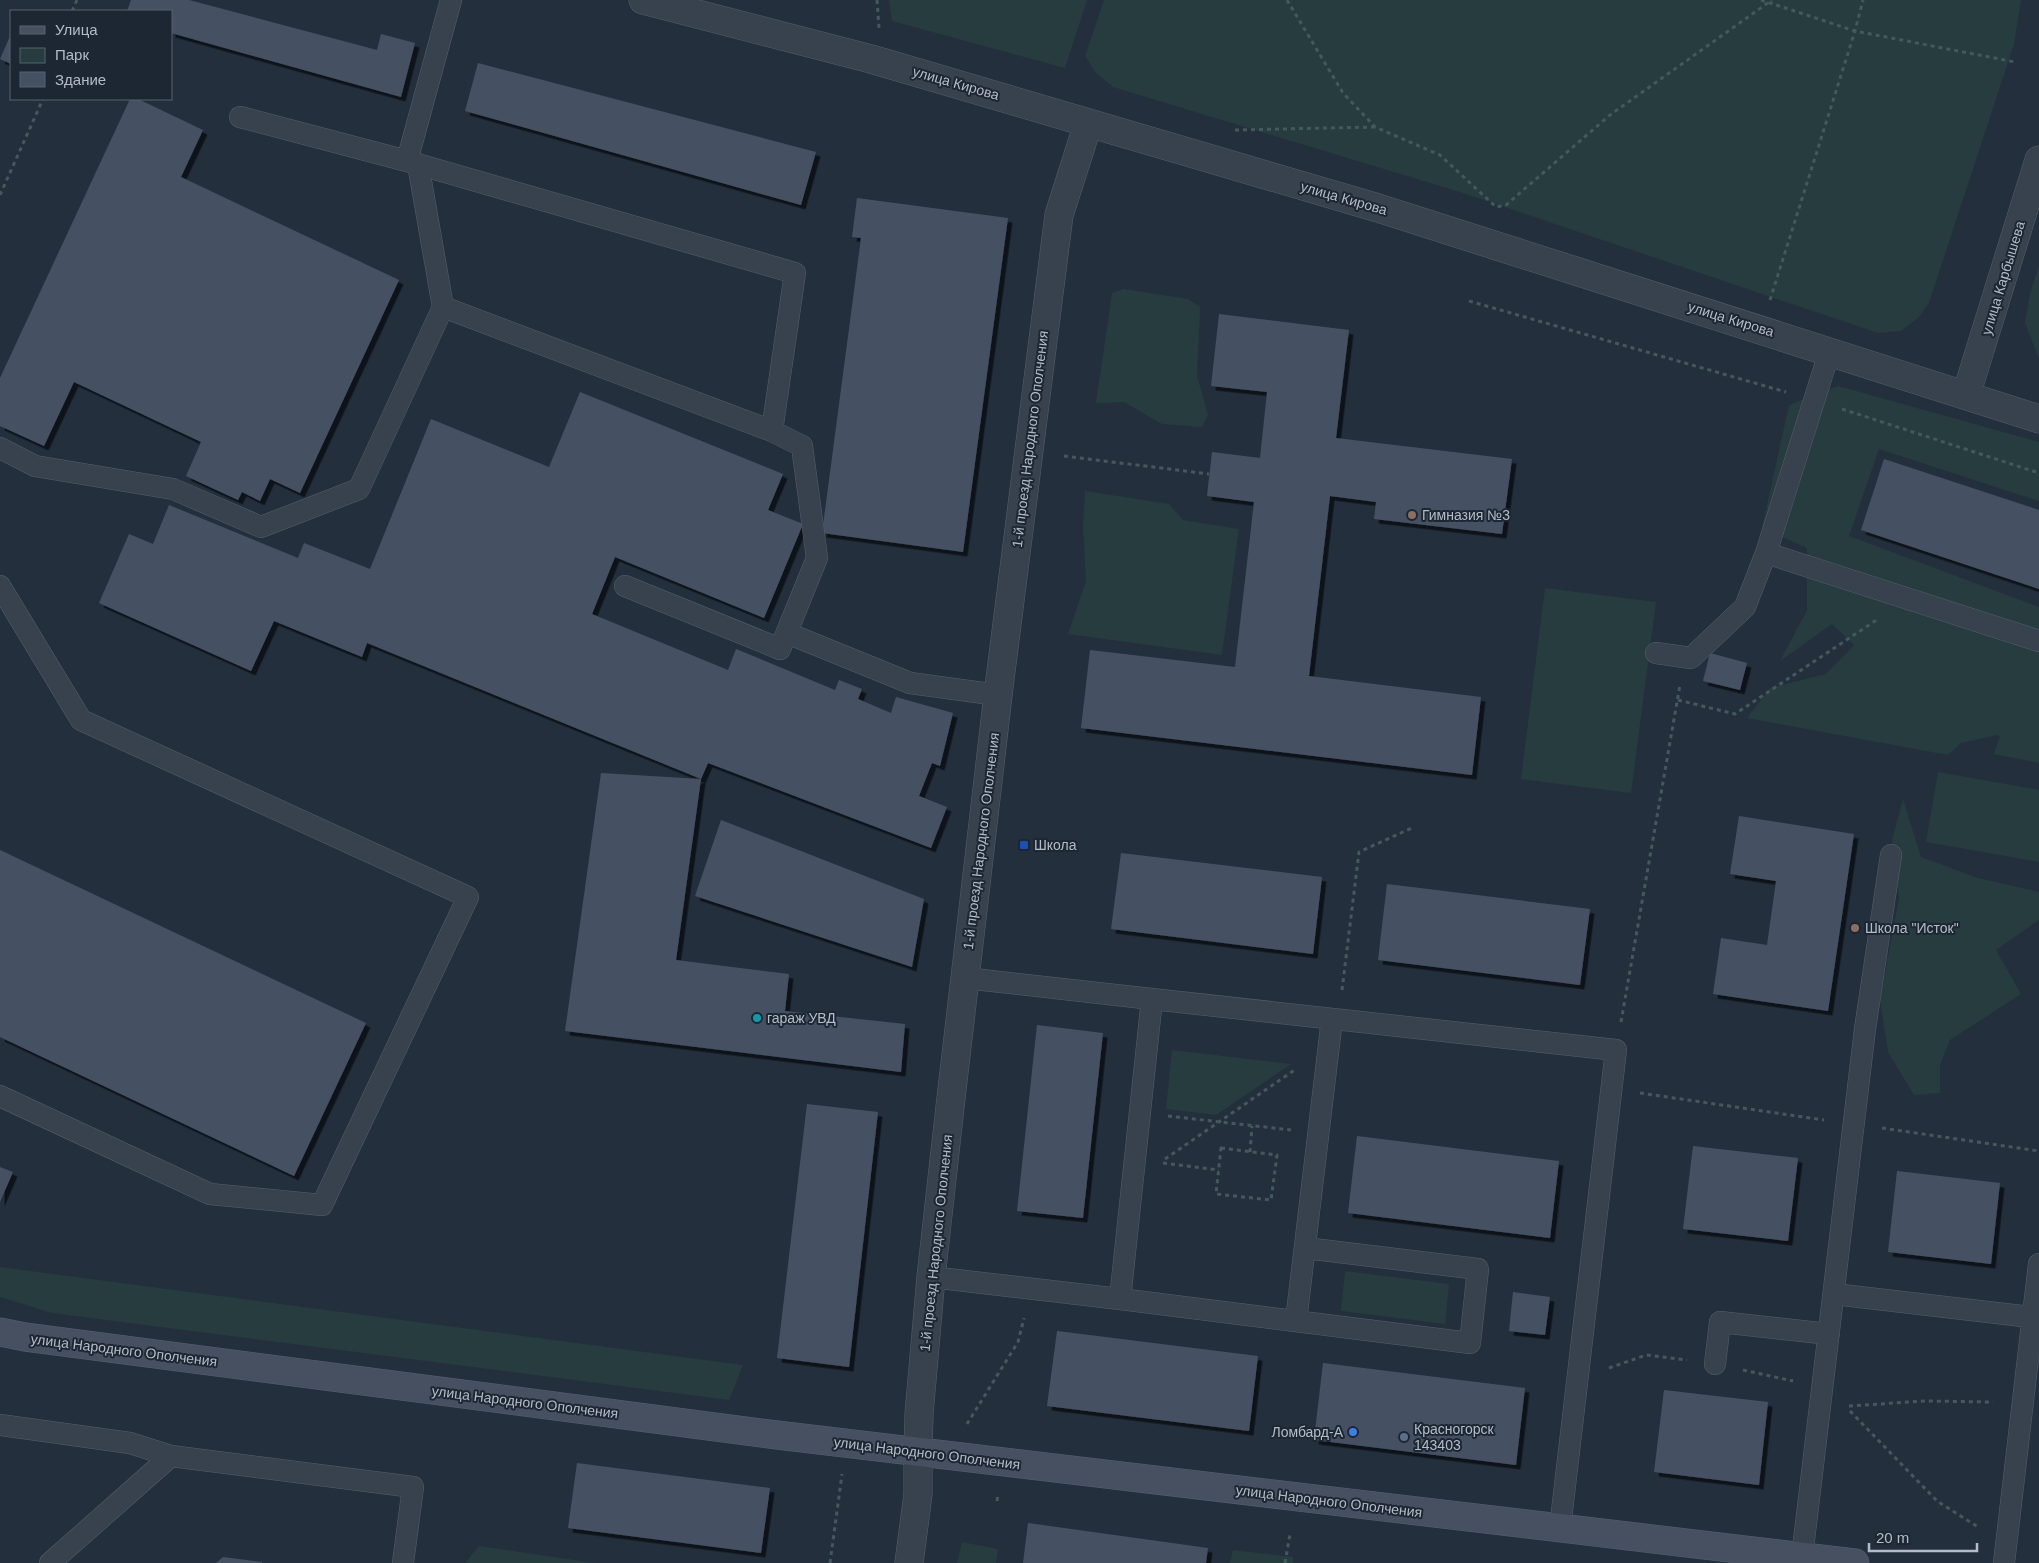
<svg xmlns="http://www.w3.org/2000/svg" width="2039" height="1563" font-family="Arial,sans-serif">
<defs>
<filter id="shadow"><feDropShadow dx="4.5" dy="4.5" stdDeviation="0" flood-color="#0009"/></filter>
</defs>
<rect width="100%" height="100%" fill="#242f3e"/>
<path fill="#263c3f" d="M889,0H1087L1065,68L892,21Z
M1104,0H2021L2014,44L1929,303L1919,317L1901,331L1878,333L1463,193L1113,87L1096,73L1085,56Z
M2039,265V359L2025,323L2030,294Z
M1124,289L1188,299L1200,307L1197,376L1208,415L1202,427L1162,424L1124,402L1096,403L1112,293Z
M1838,386L2039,442V501L1879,449L1849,536L2039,607V763L1994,754L2000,736L1997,735L1961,743L1948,755L1747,718L1770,688L1826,674L1854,645L1832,624L1780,661L1807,610V548L1762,528L1789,405Z
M1085,491L1169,504L1183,520L1239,529L1222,655L1068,634L1086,581L1083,525Z
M1545,588L1656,602L1631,793L1521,779Z
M1938,772L2039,790V862L1926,842Z
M1903,799L1921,857L1978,878L2039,892V920L1996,950L2021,994L1950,1040L1940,1065V1093L1914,1095L1888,1052L1880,1000L1899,898L1892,840Z
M1172,1050L1291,1064L1216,1115L1166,1109Z
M0,1267L743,1365L729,1400L52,1313L0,1297Z
M1345,1271L1449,1284L1445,1324L1341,1311Z
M962,1542L998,1549L996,1563H957Z
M479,1546L594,1563H465Z
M1233,1550L1293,1557V1563H1230Z"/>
<path fill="#455162" filter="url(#shadow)" d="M131,0H189L377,50L381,34L415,43L401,97L171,33V11H127Z
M11,34V64L0,59Z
M478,63L816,152L801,205L465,111Z
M130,99H138L203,130L181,177L399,280L300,493L270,479L260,501L242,492L238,500L186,476L201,442L74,382L44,446L0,426V378Z
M857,198L1008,218L963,552L822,533L861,238L852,237Z
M1219,314L1349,330L1336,438L1512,459L1502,534L1374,519L1376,502L1330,496L1309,676L1481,697L1472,775L1081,728L1090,650L1235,667L1254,502L1207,496L1212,452L1260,458L1267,392L1211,386Z
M580,392L783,474L768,510L803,524L764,618L615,557L592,614L728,670L736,649L835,690L839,680L862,689L858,699L891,713L896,697L953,713L940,766L932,763L919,796L947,807L931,848L708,763L701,779L367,643L362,657L274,621L251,671L99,603L129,534L153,544L169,505L298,558L304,543L370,569L431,419L549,467Z
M1884,459L2039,510V589L1861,530Z
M1710,653L1747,663L1740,690L1703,681Z
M601,773L701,779L676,960L789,974L785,1011L905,1024L901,1072L565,1031Z
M1739,816L1854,834L1828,1011L1713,994L1721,938L1767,945L1776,881L1730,874Z
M721,820L924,899L912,967L695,896Z
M0,850L366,1023L294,1176L0,1037Z
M1121,853L1322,877L1313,954L1111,929Z
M1387,884L1590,909L1580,985L1378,960Z
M1037,1025L1103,1033L1083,1218L1017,1211Z
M807,1104L878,1112L849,1367L777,1358Z
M1357,1136L1559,1161L1550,1238L1348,1213Z
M1693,1146L1798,1158L1788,1241L1683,1229Z
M0,1167L13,1172L0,1202Z
M1897,1171L2000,1183L1991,1264L1888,1252Z
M1513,1292L1550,1297L1545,1335L1509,1331Z
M1057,1331L1258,1356L1249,1431L1047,1406Z
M1323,1363L1525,1388L1516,1465L1314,1440Z
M1664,1390L1768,1402L1759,1485L1654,1472Z
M577,1463L770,1488L761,1553L568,1528Z
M1028,1523L1208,1548L1206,1563H1023Z
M223,1557L262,1562V1563H216Z"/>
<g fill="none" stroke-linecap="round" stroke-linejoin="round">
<defs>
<path id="service" d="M240,117L407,161L451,0
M407,161L795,273L772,431L443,307
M1830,350L1766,553L2039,641
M0,448L35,466L173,489L261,527L359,489L443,307L418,164
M0,586L81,720L468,897L322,1205L210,1194L0,1096
M625,586L780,649L817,558L802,446L772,431
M787,633L910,683L998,695
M1656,653L1691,658L1745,607L1766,553
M965,978L1152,999
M931,1277L1120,1299L1470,1343L1478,1269L1305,1248
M1834,1294L2039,1318
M1120,1299L1152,999L1616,1050L1560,1528
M1296,1321L1332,1019
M1715,1364L1720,1322L1829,1334
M0,1425L130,1443L171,1456
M1802,1557L1865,1029L1891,855
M50,1563L171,1456L413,1487L403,1563
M2004,1563L2039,1264"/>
<path id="minor" d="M909,1563L918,1494V1452"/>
<path id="tertiary" d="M643,0L871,59L1378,208L2039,419
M1966,395L2039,160
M918,1452L919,1414L931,1277L951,1098L998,695L1042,348L1059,215L1088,124"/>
<path id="secondary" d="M0,1332L25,1337L777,1435L1855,1563"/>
</defs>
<use href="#service" stroke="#565f6c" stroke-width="22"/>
<use href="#minor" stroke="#565f6c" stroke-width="29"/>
<use href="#tertiary" stroke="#565f6c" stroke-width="29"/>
<use href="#secondary" stroke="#565f6c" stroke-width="29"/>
<path stroke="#44595c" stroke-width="3" stroke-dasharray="4 4" stroke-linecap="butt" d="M877,0L879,28
M1287,0L1343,93L1375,127L1440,155L1496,207L1506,205L1610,115L1772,0
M1761,0L1855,31L2015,62
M72,11L77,0
M1235,130L1374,127
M0,195L43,99
M1770,300L1855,31L1863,0
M1469,301L1786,392
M1842,409L2039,473
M1064,456L1209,474
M1678,700L1735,714L1875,621L1876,618
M1342,990L1359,852L1414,827
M1621,1022L1680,685
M1640,1093L1824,1120
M1168,1116L1291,1130
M1882,1128L2039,1151
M1221,1148L1277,1155L1271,1200L1216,1194Z
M1250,1152L1252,1126
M1165,1159L1296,1069
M1163,1163L1219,1170
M1609,1368L1646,1355L1687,1360
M1743,1370L1793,1381
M1849,1406L1925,1401L1993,1402
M1850,1411L1937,1501L1978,1527
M967,1424L1018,1342L1024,1318
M997,1501L998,1494
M830,1563L842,1474
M1285,1563L1290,1534"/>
<use href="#service" stroke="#38414e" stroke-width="21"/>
<use href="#minor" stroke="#38414e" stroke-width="28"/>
<use href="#tertiary" stroke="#38414e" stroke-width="28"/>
<use href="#secondary" stroke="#465061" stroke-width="28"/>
</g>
<g fill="#8d6e63" stroke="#1d2633" stroke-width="2">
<circle cx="1412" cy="515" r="5"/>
<circle cx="1855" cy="928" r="5"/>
</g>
<rect fill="#1a4fb4" stroke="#1d2633" stroke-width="2" x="1019" y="840" width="10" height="10" rx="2.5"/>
<circle fill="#0f9aa8" stroke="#1d2633" stroke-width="2" cx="757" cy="1018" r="5"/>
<circle fill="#3f7fe0" stroke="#1d2633" stroke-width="2" cx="1353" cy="1432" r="5"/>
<circle fill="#5c6f8a" stroke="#1d2633" stroke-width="2" cx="1404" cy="1437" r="5"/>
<g text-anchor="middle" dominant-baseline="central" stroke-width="4" stroke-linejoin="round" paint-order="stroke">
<g font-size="14" fill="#b4bcc9" stroke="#1d2633">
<text transform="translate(956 83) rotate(16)">улица Кирова</text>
<text transform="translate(1344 198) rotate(16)">улица Кирова</text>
<text transform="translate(2003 278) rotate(-73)">улица Карбышева</text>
<text transform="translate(1731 319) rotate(17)">улица Кирова</text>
<text transform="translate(1030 439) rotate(-83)">1-й проезд Народного Ополчения</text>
<text transform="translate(981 841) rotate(-83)">1-й проезд Народного Ополчения</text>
<text transform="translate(936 1243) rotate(-84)">1-й проезд Народного Ополчения</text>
<text transform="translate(124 1350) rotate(7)">улица Народного Ополчения</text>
<text transform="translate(525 1402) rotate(7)">улица Народного Ополчения</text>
<text transform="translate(927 1453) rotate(7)">улица Народного Ополчения</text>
<text transform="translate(1329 1501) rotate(7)">улица Народного Ополчения</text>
</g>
<g font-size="14" fill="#b4bcc9" stroke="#1d2633" text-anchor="start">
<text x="1422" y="515">Гимназия №3</text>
<text x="1034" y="845">Школа</text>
<text x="1865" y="928">Школа "Исток"</text>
<text x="767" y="1018">гараж УВД</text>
<text x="1414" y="1429">Красногорск<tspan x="1414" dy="16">143403</tspan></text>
<text x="1343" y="1432" text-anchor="end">Ломбард-А</text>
</g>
</g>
<rect x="10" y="10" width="162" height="90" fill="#1d2633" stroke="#59626f"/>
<rect x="20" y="26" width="25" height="8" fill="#465061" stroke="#59626f"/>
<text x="55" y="35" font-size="15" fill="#b4bcc9">Улица</text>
<rect x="20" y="48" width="25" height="15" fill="#263c3f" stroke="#59626f"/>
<text x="55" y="60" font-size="15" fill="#b4bcc9">Парк</text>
<rect x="20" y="72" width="25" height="15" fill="#455162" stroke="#59626f"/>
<text x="55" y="85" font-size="15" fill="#b4bcc9">Здание</text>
<path d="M1869 1543v8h108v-8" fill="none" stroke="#b4bcc9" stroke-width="2.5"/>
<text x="1876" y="1543" font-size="15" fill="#b4bcc9" stroke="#1d2633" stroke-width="4" paint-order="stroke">20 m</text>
</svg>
